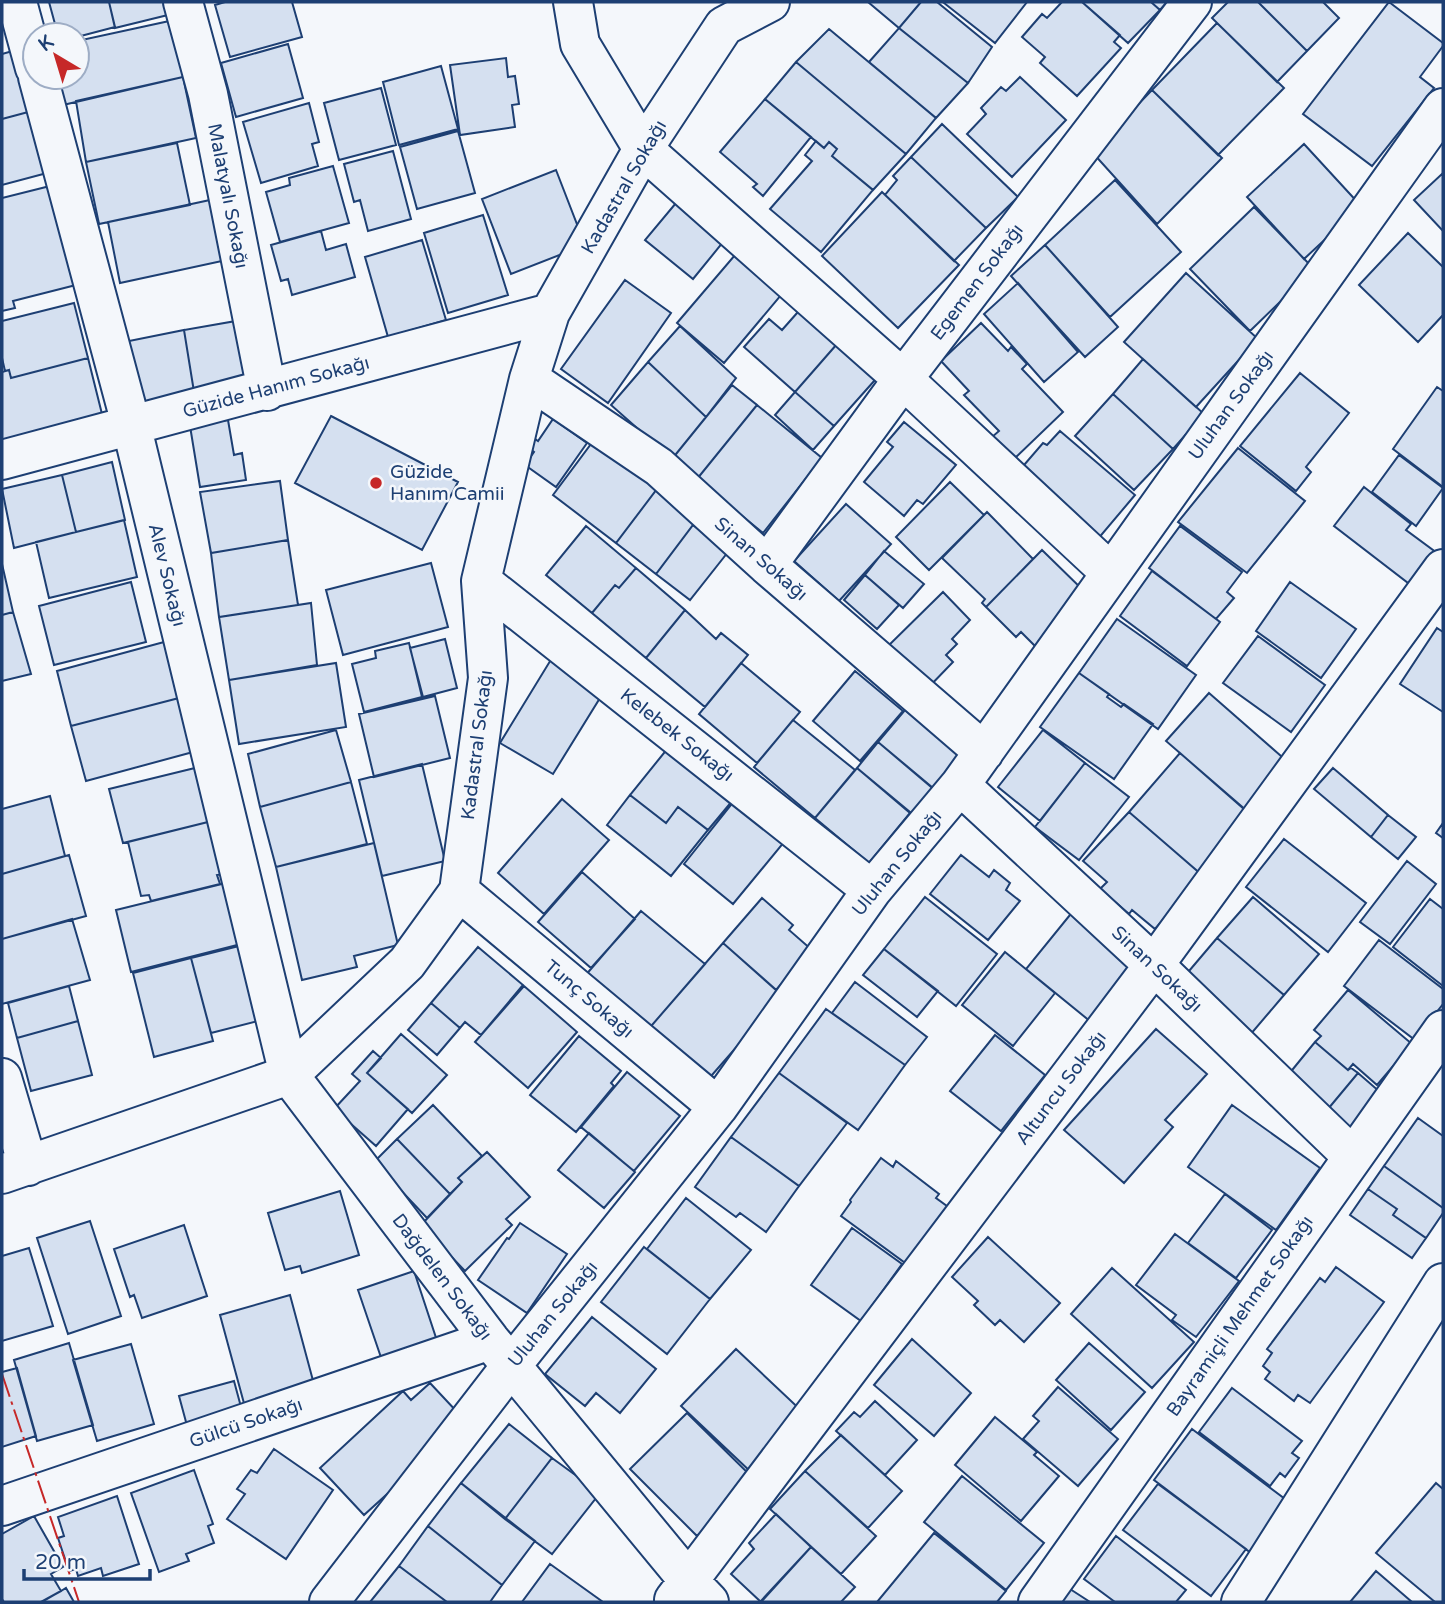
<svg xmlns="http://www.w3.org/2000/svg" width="1445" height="1604" font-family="'Varela Round',sans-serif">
<rect width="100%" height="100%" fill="#f4f7fb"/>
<path fill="#d5e0f0" stroke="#1d3f73" stroke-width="2" d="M49,2H109L115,27L77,37L58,35Z
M109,2H168L172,14L115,28Z
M225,2H292L302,37L230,57L215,5Z
M868,2H921L899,28Z
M921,2H937L992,47L968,83L899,28Z
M945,2H1027L995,43L944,3Z
M1062,2H1082L1120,35L1114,42L1121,48L1077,96L1040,63L1045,57L1022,37L1042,14L1047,18Z
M1082,2H1151L1160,10L1128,43Z
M1151,2H1167L1160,10Z
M1228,2H1258L1307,51L1277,82L1212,18Z
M1258,2H1323L1339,18L1307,51Z
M1389,2L1443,43V46L1420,77L1434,88L1372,166L1303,114Z
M174,20L183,77L63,105L57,77H77V41Z
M1217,23L1284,88L1218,155L1152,90Z
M899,28L968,83L936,118L869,62Z
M829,29L936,118L906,154L796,62Z
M288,44L303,98L236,117L221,63Z
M16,50L32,111L2,119V54Z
M506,58L508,77L515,76L519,104L512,105L515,127L460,135L450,65Z
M796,62L906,154L873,190L832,156L837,149L829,142L824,148L765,99Z
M441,66L458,129L399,145L383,82Z
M183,77L196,138L86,162L76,101Z
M1020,77L1066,120L1012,177L967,134L986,114L981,108L1001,87L1006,91Z
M381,88L396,145L339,160L324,103Z
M1152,90L1222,158L1157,224L1092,152Z
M765,99L811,137L763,196L753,187L757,184L720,152Z
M309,103L319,142L312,144L318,166L261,183L243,122Z
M32,111L47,173L2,185V119Z
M942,124L1018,197L986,228L911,157Z
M458,131L475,193L417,209L400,147Z
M816,141L824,148L829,142L837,149L832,156L873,190L821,252L770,209L812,161L805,155Z
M177,143L190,205L99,224L86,162Z
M1304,144L1361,206L1304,259L1247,197Z
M393,151L411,219L368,231L360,200L354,202L344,164Z
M911,157L986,228L954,261L885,195L897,180L893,176Z
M333,166L349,223L280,242L266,192L290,185L289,178Z
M556,170L585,245L511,274L482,199Z
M1443,173V231L1414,200Z
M1115,180L1181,252L1110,317L1045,245Z
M50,186L76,285L13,301L15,308L2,311V198Z
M882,192L959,265L898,328L822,256Z
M681,197L728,236L693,279L645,240Z
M210,200L222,261L120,283L108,222Z
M1254,207L1314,269L1250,331L1190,269Z
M483,215L508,295L448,313L424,233Z
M321,231L326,250L346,244L355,277L292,295L288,279L281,281L271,245Z
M1408,233L1443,267V315L1418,342L1359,285Z
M422,240L446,320L388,337L365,257Z
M1045,245L1118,327L1085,357L1011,276Z
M735,255L782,294L724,363L677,323Z
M1186,273L1258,339L1196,407L1124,342Z
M625,280L671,313L608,403L561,369Z
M1018,283L1078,352L1044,382L984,314Z
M74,303L88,358L11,378L9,370L5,371L2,358V321Z
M805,304L844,336L795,392L744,347L769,319L782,330Z
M236,321L248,388L195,398L184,330Z
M981,323L1008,351L1011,347L1027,364L1022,369L1063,412L1013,460L992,437L999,431L964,395L969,391L941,361Z
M680,326L736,378L706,417L648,362Z
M184,330L195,398L136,409L124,342Z
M844,336L883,371L834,426L795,392Z
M88,358L103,418L2,444V372L9,370L11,378Z
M1143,359L1204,414L1173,449L1113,394Z
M648,362L706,417L672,459L611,405Z
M1300,373L1349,413L1306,467L1311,472L1296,491L1240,446Z
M732,385L757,405L697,479L672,459Z
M1437,387L1443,391V487L1393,449Z
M795,392L834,426L813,450L775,415Z
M1113,394L1173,449L1134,490L1075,436Z
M757,405L822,458L763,533L697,479Z
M331,416L458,482L422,550L295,483Z
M553,419L587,443L556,487L525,465L534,452L529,448L535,439L538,441Z
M228,420L234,455L242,453L246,480L200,487L190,426Z
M904,422L956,465L923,504L917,500L904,516L864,482L893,447L887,442Z
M1060,431L1135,495L1092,546L1018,472L1043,443L1047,445Z
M594,440L657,489L616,543L553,495Z
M1238,448L1305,501L1247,573L1178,522Z
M1399,455L1443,488L1416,526L1372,492Z
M112,462L125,520L76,532L62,475Z
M62,475L76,532L14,548L2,489Z
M280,481L288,540L211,553L200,492Z
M950,482L984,515L929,570L896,537Z
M1364,487L1411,524L1406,530L1437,553L1412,586L1334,526Z
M657,489L696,521L656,574L616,543Z
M846,504L891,544L839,601L794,561Z
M987,512L1033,559L986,607L982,603L985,599L942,558Z
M124,520L137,577L49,598L36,542Z
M693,525L728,552L690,600L656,574Z
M586,526L636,568L619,588L615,585L592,613L546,575Z
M1180,526L1242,572L1227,592L1234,598L1216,619L1149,568Z
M288,540L298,605L219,617L211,553Z
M1042,550L1087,594L1035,646L1021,632L1016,637L986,607Z
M884,551L924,584L903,608L865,575Z
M431,563L448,627L343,655L326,590Z
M2,564L13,612L2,615Z
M636,568L685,610L646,658L592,613L615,585L619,588Z
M1152,571L1220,622L1187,666L1120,616Z
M865,575L899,605L877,629L844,600Z
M131,582L146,642L54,665L39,606Z
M1290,582L1356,629L1321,678L1256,631Z
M943,592L970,620L952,639L957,644L946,655L953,662L925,691L884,650Z
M311,603L317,665L229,680L219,617Z
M685,610L716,639L721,633L748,655L705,707L646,658Z
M13,612L31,674L2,681V615Z
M1117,619L1196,675L1158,729L1079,673Z
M1437,628L1443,632V712L1400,684Z
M1258,636L1325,685L1291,732L1223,683Z
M445,639L457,688L423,697L410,648Z
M164,642L179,698L71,726L57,671Z
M409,643L422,697L364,712L352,664L376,658L375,651Z
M555,653L608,685L553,774L500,743Z
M336,663L346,727L239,744L229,680Z
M741,663L800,712L757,763L699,714Z
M855,671L903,711L860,761L813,721Z
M1079,673L1109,694L1107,697L1121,707L1124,704L1153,724L1114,779L1040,727Z
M1209,693L1289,763L1247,811L1166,741Z
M435,696L450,758L374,777L359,714Z
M179,698L193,752L86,781L71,726Z
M905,710L966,760L939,793L878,742Z
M793,720L855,770L815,818L754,767Z
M336,730L351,782L260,807L248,754Z
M1043,730L1085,763L1040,821L998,787Z
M878,742L937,792L916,817L857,768Z
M668,748L733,800L708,830L678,807L666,823L630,795Z
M1180,753L1253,817L1202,875L1129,812Z
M1085,763L1129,797L1079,860L1035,827Z
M422,764L445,861L382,876L359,780Z
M199,767L212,821L123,843L109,789Z
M857,768L910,813L869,863L815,818Z
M1333,768L1388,815L1371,837L1314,789Z
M351,782L367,844L276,867L260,807Z
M630,795L666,823L678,807L708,830L671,876L607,825Z
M50,796L65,856L2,874V809Z
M562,799L609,840L544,914L498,873Z
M735,800L785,841L733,904L684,864Z
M1129,812L1202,875L1155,929L1132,910L1129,914L1100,889L1107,882L1083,861Z
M1388,815L1416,837L1398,859L1371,837Z
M212,821L225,874L217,875L220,884L151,901L149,895L141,896L128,842Z
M1443,823V838L1436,833Z
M1284,839L1366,903L1328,952L1246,887Z
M374,843L398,945L354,956L357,967L302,980L276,867Z
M69,855L86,916L2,939V874Z
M961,855L989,877L994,870L1010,883L1006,890L1020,901L988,940L930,894Z
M1407,861L1436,884L1390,944L1360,922Z
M582,872L635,919L591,968L538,922Z
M234,881L249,942L131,972L116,910Z
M925,897L997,954L956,1006L884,949Z
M1253,897L1319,954L1284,995L1217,938Z
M762,898L793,925L789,930L812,950L776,990L723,943Z
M1430,899L1443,909V986L1393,947Z
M1074,910L1139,963L1091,1022L1026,969Z
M641,911L705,964L646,1032L584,977Z
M72,919L90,980L2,1004V939Z
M1217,938L1284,995L1244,1042L1178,984Z
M1379,940L1443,989V1004L1415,1040L1344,986Z
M723,943L782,995L705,1083L646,1032Z
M247,944L266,1019L211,1033L191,958Z
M478,947L523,985L481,1035L465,1022L460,1028L431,1003Z
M884,949L938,991L917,1017L863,975Z
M1005,952L1055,993L1013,1046L962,1005Z
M191,958L213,1041L154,1057L133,973Z
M855,982L927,1037L905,1065L832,1013Z
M69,986L78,1021L17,1038L8,1003Z
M524,986L577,1032L528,1088L475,1042Z
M1348,990L1412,1044L1377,1085L1353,1064L1348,1070L1315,1042L1321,1036L1314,1030Z
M431,1003L460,1028L437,1055L408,1030Z
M826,1009L905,1065L858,1130L779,1073Z
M78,1021L92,1075L31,1091L17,1038Z
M1156,1029L1207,1074L1165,1120L1173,1127L1124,1183L1064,1130Z
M401,1034L447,1075L412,1113L367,1073Z
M995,1035L1045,1075L1001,1131L950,1091Z
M579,1036L621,1071L611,1083L614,1086L576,1132L530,1095Z
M1315,1042L1348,1070L1351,1068L1358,1073L1323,1115L1284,1080Z
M373,1051L381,1058L367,1073L408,1109L376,1146L334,1109L360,1081L352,1074Z
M627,1072L680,1116L634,1171L581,1127Z
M779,1073L847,1123L799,1186L731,1137Z
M1358,1073L1380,1092L1346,1133L1323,1115Z
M433,1105L482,1156L458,1178L462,1182L450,1194L397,1139Z
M1232,1105L1320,1168L1276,1230L1188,1167Z
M1418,1118L1443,1136V1208L1384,1166Z
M589,1133L635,1172L604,1208L558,1170Z
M731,1137L799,1186L766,1232L740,1213L736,1217L695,1187Z
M397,1139L450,1194L427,1218L374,1162Z
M487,1152L530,1197L506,1219L512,1225L465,1271L421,1225L462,1182L458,1178Z
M881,1158L893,1167L896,1161L939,1194L936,1198L951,1209L908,1265L841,1216L851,1202L850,1200Z
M1384,1166L1443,1208V1213L1426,1238L1393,1215L1397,1209L1368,1189Z
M1368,1189L1397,1209L1393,1215L1426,1238L1412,1258L1350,1215Z
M340,1191L359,1255L302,1273L300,1266L285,1270L268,1213Z
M1225,1194L1272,1230L1236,1278L1188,1243Z
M686,1198L751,1250L710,1299L647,1249Z
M90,1221L121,1316L68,1334L37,1238Z
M520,1223L567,1254L527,1313L478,1280L507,1238L509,1239Z
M184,1225L207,1296L142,1318L134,1295L130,1297L114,1249Z
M852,1228L902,1264L861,1321L811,1285Z
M1175,1234L1239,1281L1196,1337L1172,1320L1176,1315L1136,1285Z
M988,1237L1060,1303L1024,1342L1000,1320L995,1325L974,1305L978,1301L952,1277Z
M644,1247L710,1299L667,1354L601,1302Z
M29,1248L53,1326L2,1341V1256Z
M1336,1267L1384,1302L1310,1403L1298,1395L1294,1401L1265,1379L1270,1372L1263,1366L1272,1353L1267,1349L1320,1278L1325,1282Z
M1112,1268L1194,1342L1152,1388L1071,1314Z
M414,1271L442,1356L387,1375L358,1290Z
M290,1295L315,1388L245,1407L220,1315Z
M592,1317L656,1369L620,1413L596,1393L585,1406L545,1374Z
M912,1339L971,1393L934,1436L874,1385Z
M69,1343L93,1425L37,1441L14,1360Z
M1089,1343L1145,1392L1111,1430L1056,1380Z
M131,1344L154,1424L97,1441L73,1360Z
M736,1349L807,1416L753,1474L681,1406Z
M17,1368L36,1436L2,1447V1372Z
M234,1381L244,1418L189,1433L179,1396Z
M430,1383L459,1414L451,1436L364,1515L320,1468L403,1391L411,1400Z
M1058,1387L1118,1439L1078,1486L1023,1439L1039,1421L1033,1416Z
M1232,1388L1302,1441L1292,1453L1299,1458L1285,1477L1280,1473L1270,1486L1199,1432Z
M875,1401L917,1440L885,1475L836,1431L854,1412L860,1417Z
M687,1413L754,1479L697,1536L630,1469Z
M995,1417L1037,1452L1034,1455L1059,1476L1021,1521L955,1465Z
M509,1424L552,1458L505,1519L461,1483Z
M1192,1429L1289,1502L1251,1553L1154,1480Z
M841,1435L902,1491L868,1528L805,1471Z
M274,1449L333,1490L286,1559L227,1519L245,1494L237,1489L251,1470L257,1473Z
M552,1458L600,1493L552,1554L505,1519Z
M194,1470L213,1524L208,1526L214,1543L186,1554L189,1561L159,1572L131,1493Z
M805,1471L876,1536L841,1574L770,1509Z
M962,1476L1044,1543L1006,1590L924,1522Z
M461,1483L535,1541L502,1585L428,1526Z
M1436,1483L1443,1489V1602H1435L1376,1553Z
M1158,1484L1246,1549L1211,1596L1123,1530Z
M117,1496L139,1564L103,1576L101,1568L78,1576L76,1569L69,1571L58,1538L64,1536L58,1517Z
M776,1514L811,1547L761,1602L731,1574L754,1549L749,1543Z
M34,1516L63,1567L51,1574L61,1591L41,1602H4L2,1599V1534Z
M428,1526L502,1585L490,1602H447L399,1566Z
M934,1533L1006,1591L997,1602H877Z
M1116,1536L1186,1590L1176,1602H1115L1084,1579Z
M811,1547L855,1587L841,1602H760Z
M550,1564L603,1602H522Z
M399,1566L447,1602H370Z
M1376,1571L1412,1602H1350Z
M66,1588L74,1602H42L61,1591Z
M1070,1589L1090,1602H1060Z"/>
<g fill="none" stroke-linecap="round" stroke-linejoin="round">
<defs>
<path id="street" d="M17,2L35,68
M183,2L208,94L267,391
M573,2L580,44L643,149L903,379L1111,573
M38,77L131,424L289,1075L490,1340L688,1580L709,1602
M529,379L659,467L767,565L984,752
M2,460L550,313
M767,565L903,379L1192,2
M481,581L872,890
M960,785L1154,965L1352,1156
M459,891L718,1107
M2,1078L28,1166
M2,1174L289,1075L407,963L459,891L488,678L481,581L529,379L550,313L643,149L724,26L770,2
M2,1506L490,1340
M674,1600L1154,965L1443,569
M329,1602L511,1366L718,1107L872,890L960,785L1443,108
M1038,1602L1443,1030
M1241,1602L1443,1283"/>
</defs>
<use href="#street" stroke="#1d3f73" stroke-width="42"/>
<use href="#street" stroke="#f4f7fb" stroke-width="38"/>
<path stroke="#c62828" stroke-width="2" stroke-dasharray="24 5 3.5 5" stroke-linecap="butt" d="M2,1374L79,1602"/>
</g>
<circle fill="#c62828" stroke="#f4f7fb" stroke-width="2.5" cx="376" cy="483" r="7"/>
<g text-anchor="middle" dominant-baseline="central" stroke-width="5" stroke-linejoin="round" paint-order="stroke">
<g font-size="19" fill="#1d3f73" stroke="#f4f7fb">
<text transform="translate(624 187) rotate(-60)">Kadastral Sokağı</text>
<text transform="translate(228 196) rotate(79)">Malatyalı Sokağı</text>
<text transform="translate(977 282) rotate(-53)">Egemen Sokağı</text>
<text transform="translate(276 387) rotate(-15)">Güzide Hanım Sokağı</text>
<text transform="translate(1231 405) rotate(-54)">Uluhan Sokağı</text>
<text transform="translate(761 559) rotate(41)">Sinan Sokağı</text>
<text transform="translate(167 575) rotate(76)">Alev Sokağı</text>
<text transform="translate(677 735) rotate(38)">Kelebek Sokağı</text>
<text transform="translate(477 745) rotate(-83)">Kadastral Sokağı</text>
<text transform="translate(897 863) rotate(-51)">Uluhan Sokağı</text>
<text transform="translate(1157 969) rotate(43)">Sinan Sokağı</text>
<text transform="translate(589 999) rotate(40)">Tunç Sokağı</text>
<text transform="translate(1061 1088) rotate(-53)">Altuncu Sokağı</text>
<text transform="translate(442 1277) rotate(53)">Dağdelen Sokağı</text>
<text transform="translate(553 1314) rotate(-51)">Uluhan Sokağı</text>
<text transform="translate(1240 1316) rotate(-55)">Bayramiçli Mehmet Sokağı</text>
<text transform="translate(246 1423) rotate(-19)">Gülcü Sokağı</text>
</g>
<g font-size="19" fill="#1d3f73" stroke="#f4f7fb" text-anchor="start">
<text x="390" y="472">Güzide<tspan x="390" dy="22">Hanım Camii</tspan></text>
</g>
</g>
<rect width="1445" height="1604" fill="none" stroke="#1d3f73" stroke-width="7"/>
<g transform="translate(56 56) rotate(322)"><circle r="33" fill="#f4f7fb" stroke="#9eadc5" stroke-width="2"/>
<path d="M0-5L12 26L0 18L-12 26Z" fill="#c62828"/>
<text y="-10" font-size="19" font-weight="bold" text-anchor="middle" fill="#1d3f73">K</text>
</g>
<path d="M24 1569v10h126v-10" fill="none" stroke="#1d3f73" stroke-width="3.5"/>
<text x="35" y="1569" font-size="21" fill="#1d3f73" stroke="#f4f7fb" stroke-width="5" paint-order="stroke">20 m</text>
</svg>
